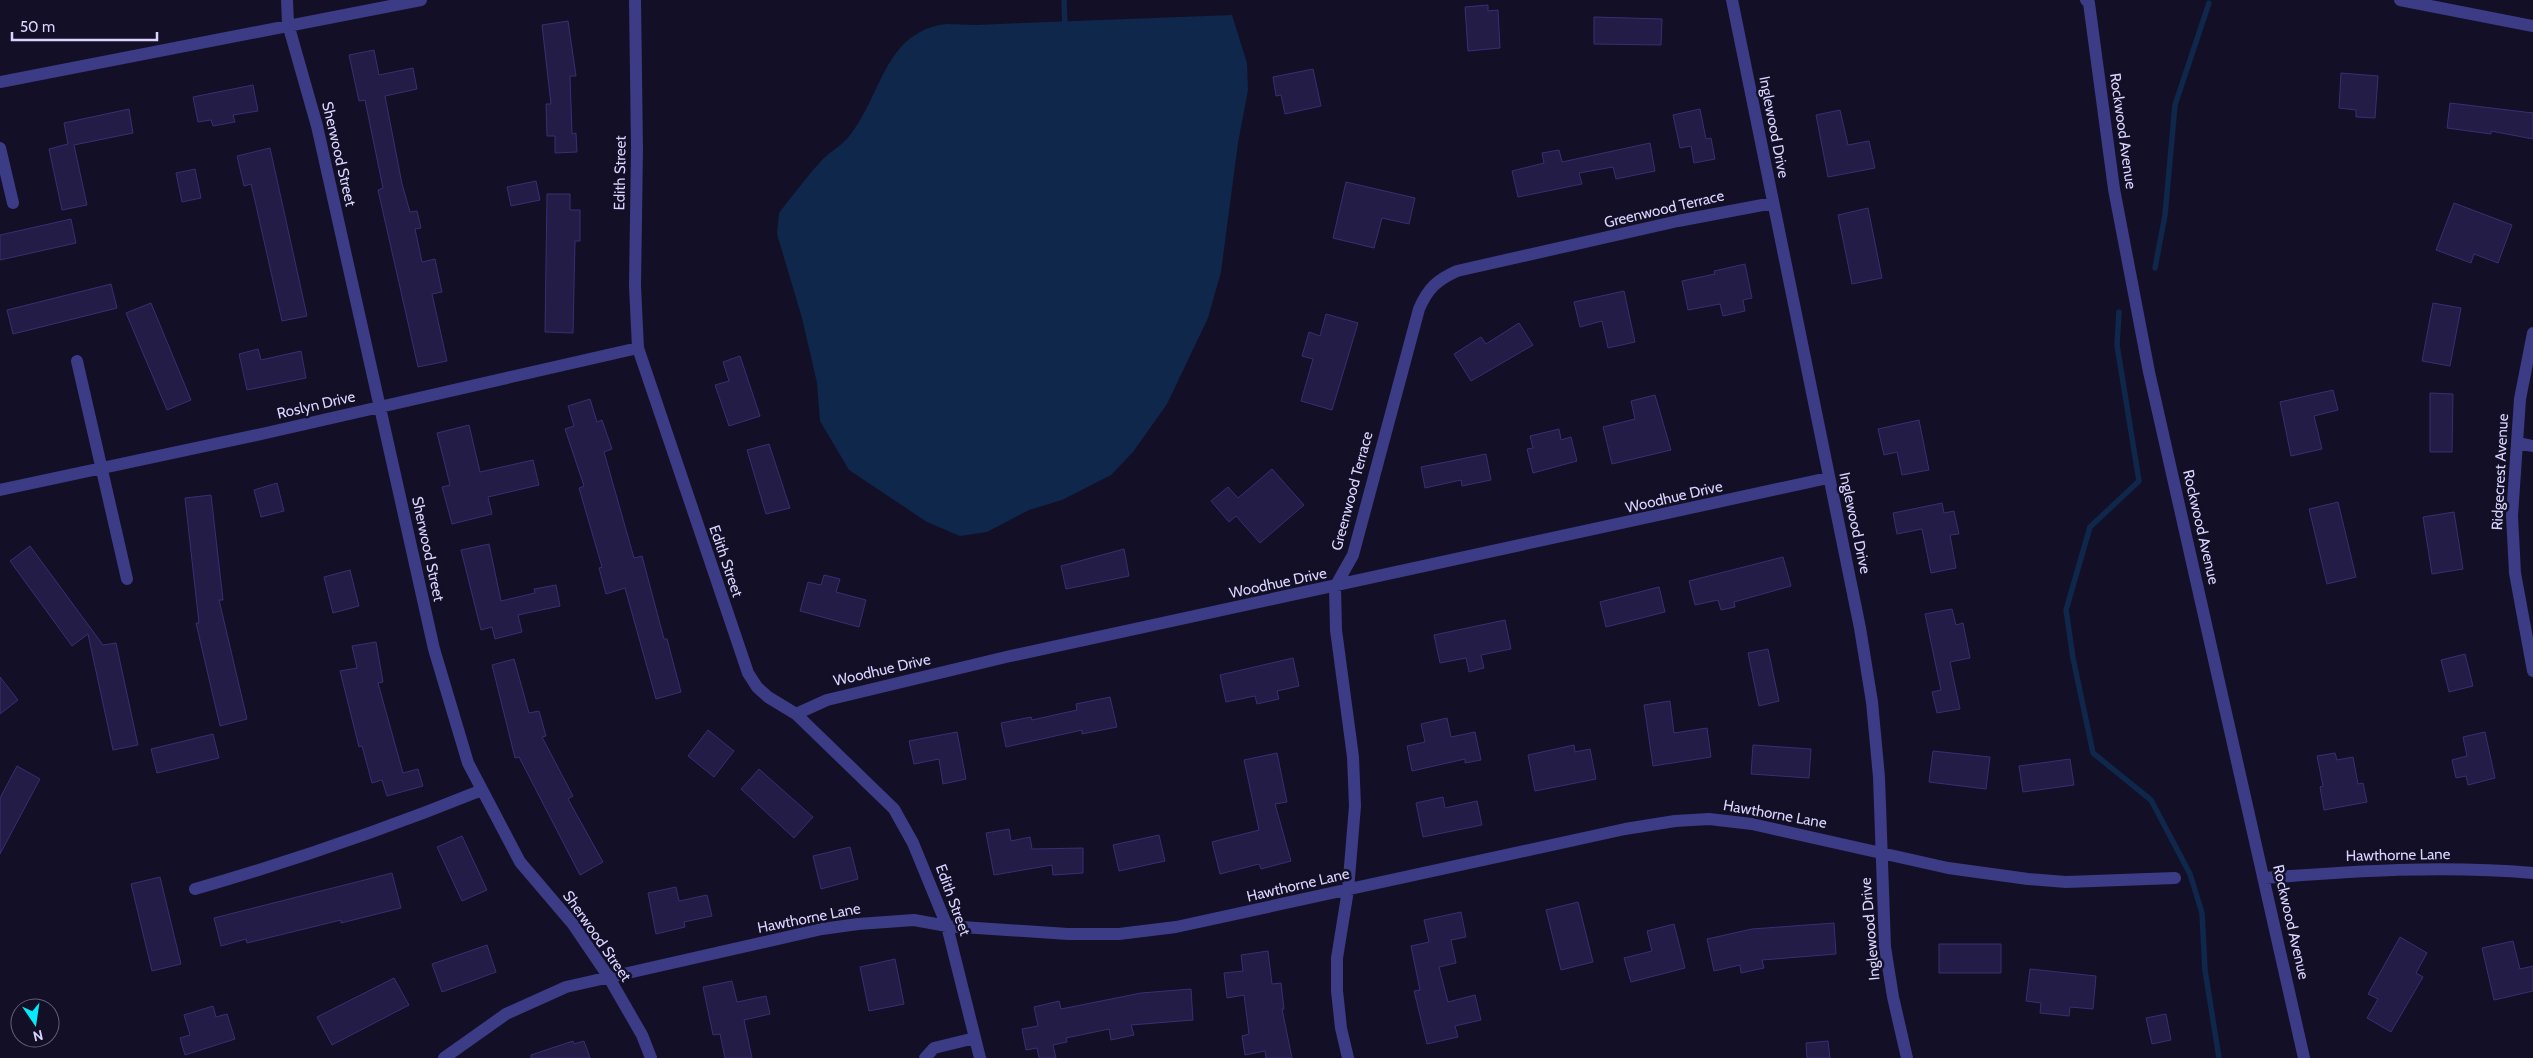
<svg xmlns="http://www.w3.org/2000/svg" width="2533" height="1058" font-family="Cabin,sans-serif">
<rect width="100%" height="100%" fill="#130f26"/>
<path fill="#0f274b" d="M1232,15L1247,63L1248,90L1238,143L1221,272L1208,318L1167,404L1133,452L1111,475L1062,500L1029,510L987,532L960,536L927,522L849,470L820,421L817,383L802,318L777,234L779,213C793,195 807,176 823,159C830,152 839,147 846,140C882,100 882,31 947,24C956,24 966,25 974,25Z"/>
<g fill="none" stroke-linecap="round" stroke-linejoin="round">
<path stroke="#0f274b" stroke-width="5.5" d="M1064,0L1065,27
M2155,268L2165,215L2175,105L2209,3
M2119,312L2117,345L2139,481L2090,527L2066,610L2073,658L2093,753L2151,800L2190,874L2202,913L2205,970L2219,1058"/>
</g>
<path fill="#231c47" stroke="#3a2e73" d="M1488,5V11L1498,10L1500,48L1468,51L1465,7Z
M1594,17L1662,19L1661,45L1594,44Z
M568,21L576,76H570L572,134L576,133L577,152L555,153V136H547L546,104H551L542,25Z
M374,50L379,75L413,68L417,89L385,96L402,184L410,212L417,211L421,228L415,229L422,262L435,259L442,292L432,294L447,361L418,367L378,190L383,188L365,100L359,101L349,55Z
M1313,69L1321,106L1285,114L1281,95L1276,96L1273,77Z
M2341,73L2378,76L2375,118L2356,117V110L2339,108Z
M253,85L258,111L233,115L235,122L213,126L211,120L198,122L193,97Z
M2450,103L2533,113V139L2491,131V134L2447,128Z
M129,109L133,133L74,145L87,205L62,210L49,149L68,144L64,123Z
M1700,109L1706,139L1711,138L1715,159L1694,163L1691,146L1680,148L1673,115Z
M1840,110L1848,145L1869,141L1875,168L1828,177L1816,115Z
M1650,143L1655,171L1616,179L1613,167L1579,173L1582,184L1518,197L1512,171L1544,163L1542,153L1559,150L1562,162Z
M270,148L307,316L282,321L255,201L251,184L244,186L237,156Z
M195,169L201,198L182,202L176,173Z
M536,181L540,200L511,206L507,187Z
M1346,182L1415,198L1409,224L1382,218L1374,248L1333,238Z
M547,194H570V210H580V241H575L573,333L545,332Z
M2454,203L2512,225L2498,263L2474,254L2471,263L2436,250Z
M1868,208L1882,278L1852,284L1838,215Z
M71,219L76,243L0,260V235Z
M1745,264L1752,298L1743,300L1745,311L1723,316L1720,304L1688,310L1682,281L1715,274L1714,271Z
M111,284L117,308L13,334L7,310Z
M1624,291L1635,342L1608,348L1602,321L1580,327L1574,302Z
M151,303L191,400L167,410L126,313Z
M2433,303L2461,308L2450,366L2422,361Z
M1326,314L1358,323L1332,410L1301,401L1313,359L1302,356L1309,332L1320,336Z
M1519,323L1533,345L1471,381L1454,354L1481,337L1486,344Z
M258,349L261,360L301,351L306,378L247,390L239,354Z
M740,356L760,416L729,426L715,385L729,381L723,362Z
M2333,390L2338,410L2314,416L2322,449L2291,456L2280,402Z
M2430,393L2453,394L2452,452H2430Z
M1655,395L1671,450L1612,464L1603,427L1635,419L1631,401Z
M590,399L597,422L602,420L612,449L604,452L634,558L642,556L664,639H667L681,692L656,699L625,588L606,594L599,568L602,567L579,488L584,486L565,429L574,426L568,406Z
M1919,420L1929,470L1902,475L1897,452L1884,455L1878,429Z
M469,425L480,472L533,460L539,485L488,497L492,514L452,524L442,487L450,485L437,433Z
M1559,429L1561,440L1571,437L1577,461L1533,473L1527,449L1533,448L1530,436Z
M769,444L790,508L766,514L747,450Z
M1486,454L1491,480L1462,486L1461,480L1425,488L1421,467Z
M1272,469L1304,505L1260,543L1236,516L1229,522L1211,501L1228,487L1238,498Z
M277,483L284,511L261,517L254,490Z
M211,495L223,600H219L247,719L220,726L196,623H199L185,498Z
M2338,502L2356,577L2327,584L2309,509Z
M1942,503L1944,513L1954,511L1959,534L1950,535L1956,568L1931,573L1922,529L1897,534L1893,513Z
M2454,512L2463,569L2432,574L2423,517Z
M489,544L501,601L535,593L534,589L556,585L560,606L518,615L522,632L495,639L492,627L481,630L461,550Z
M30,546L103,645L116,643L138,745L113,750L88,634L72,646L10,561Z
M1124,549L1129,576L1066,589L1061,566Z
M1783,557L1791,586L1734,602L1735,607L1721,610L1718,600L1695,605L1689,581Z
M350,570L359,606L333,613L324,577Z
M824,575L840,579L836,592L866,600L859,627L800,611L808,582L821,585Z
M1659,587L1665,612L1606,627L1600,602Z
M1952,609L1956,625L1963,623L1970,658L1950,662L1960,709L1937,713L1932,692L1941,690L1925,614Z
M1505,620L1511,649L1481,655L1484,668L1469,672L1466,658L1440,663L1434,635Z
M376,642L383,682L378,683L403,773L418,769L423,786L387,796L382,780L372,783L362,746L359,747L340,671L357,668L352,646Z
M1768,649L1779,701L1759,706L1748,653Z
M2465,654L2473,686L2449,692L2441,660Z
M1293,658L1299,686L1277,691L1279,699L1257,704L1255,696L1226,702L1220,675Z
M514,659L529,713L539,711L546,736L542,737L573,796L568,799L603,862L580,875L519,757L515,758L492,665Z
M0,677L18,700L0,714Z
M1110,697L1117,727L1082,734V730L1006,747L1001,723L1031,717L1032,720L1077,710L1076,704Z
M1670,701L1674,733L1707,728L1711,757L1653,766L1644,705Z
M1447,718L1451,737L1475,732L1481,760L1465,763V759L1412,771L1407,746L1425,742L1421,724Z
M708,730L734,751L714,777L688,756Z
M957,732L966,779L943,784L939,759L914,764L909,741Z
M2485,732L2495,778L2468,785L2466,776L2456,778L2452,760L2467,756L2463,737Z
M213,734L219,758L157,773L151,749Z
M1574,745L1575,752L1590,749L1596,779L1535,791L1528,755Z
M1753,745L1811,749L1809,778L1751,774Z
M1933,751L1990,757L1986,789L1929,782Z
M1277,753L1287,802L1275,804L1291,861L1261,869L1259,864L1220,874L1212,842L1259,830L1244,760Z
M2335,753L2337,760L2353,757L2358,784L2363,783L2367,802L2324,810L2320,787L2323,786L2317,756Z
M2070,759L2074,785L2023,792L2019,766Z
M17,766L40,779L0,854V798Z
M759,769L813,817L794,838L741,789Z
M1443,797L1445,808L1477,801L1482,825L1423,837L1416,803Z
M1009,829L1011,841L1030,837L1032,849L1083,848V873L1053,875L1052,865L994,875L986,833Z
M1159,835L1165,861L1119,871L1113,845Z
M462,836L487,890L462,901L437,847Z
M850,847L858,879L821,889L813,856Z
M392,873L401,908L341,923V920L247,943L246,939L221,946L214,918Z
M160,877L181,964L152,971L131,884Z
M676,887L679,901L707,895L712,916L684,922L685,927L656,934L648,893Z
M1578,902L1593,962L1561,970L1546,910Z
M1461,912L1466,937L1451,940L1456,963L1439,967L1448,1002L1475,995L1481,1020L1455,1026L1458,1037L1427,1044L1414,991L1420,990L1411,946L1429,942L1424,920Z
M1834,923L1836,954L1762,960L1764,968L1741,973L1740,965L1714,971L1707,939L1752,929Z
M1674,924L1685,968L1631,982L1624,958L1652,951L1647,931Z
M2400,937L2427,953L2416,973L2423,977L2391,1032L2367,1018L2378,999L2368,994Z
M2513,941L2520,969L2533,966V991L2494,1000L2482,948Z
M1939,944H2001V973H1939Z
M487,945L496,972L442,992L432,964Z
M1268,951L1272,984L1281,983L1284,1009H1282L1292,1058H1266L1265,1051L1245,1055L1242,1036L1249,1034L1244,995L1227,998L1224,973L1243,971L1241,955Z
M895,959L904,1004L869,1011L860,967Z
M2030,969L2096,976L2093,1009L2070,1007L2069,1016L2040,1013L2041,1003L2026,1001Z
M394,978L409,1005L332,1045L317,1017Z
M732,981L737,1002L766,996L770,1014L744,1020L752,1058H725L720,1034L713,1035L703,987Z
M1191,989L1193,1020L1131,1025L1134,1035L1111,1040L1109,1029L1066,1038L1067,1042L1053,1045L1056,1058H1039L1037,1048L1026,1050L1022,1029L1038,1026L1034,1007L1059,1001L1061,1009L1141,993Z
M213,1006L216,1017L227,1014L235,1039L185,1055L180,1038L190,1035L184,1015Z
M2166,1014L2171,1040L2152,1044L2146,1018Z
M573,1041L574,1044L584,1041L590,1058H531V1055Z
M1828,1041L1830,1058H1807L1806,1043Z"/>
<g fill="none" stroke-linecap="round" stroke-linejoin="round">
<path stroke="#3c3b85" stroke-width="12" d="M287,0L288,24L317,126L434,649L468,763L520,862L572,923L608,976L642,1035L651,1058
M635,0L637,149L635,286L638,348L748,673L757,687L768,697L796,714L894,809L913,843L947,926L980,1058
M1732,0L1860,628L1872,702L1879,777L1885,947L1893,997L1907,1058
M2086,0L2089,3L2114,189L2149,372L2304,1058
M2400,0L2533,26
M0,82L421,0
M0,148L13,203
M2533,333L2520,399L2512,516L2515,573L2533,671
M77,361L127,579
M2518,443L2533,446
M0,490L266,433L638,348
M796,714L827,700L1006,657L1828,478
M2265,878C2354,871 2443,865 2533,873
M195,889C293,861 388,828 482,790
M444,1058L506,1014L566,987L822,929L858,924L914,920L947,926L1068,934H1119L1176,927L1625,829L1675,821L1709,819L1752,824L1948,868L2028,879L2066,882L2175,878
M925,1058L934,1048L975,1038
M1348,1058L1341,1028L1337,991V958L1348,890L1355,806L1353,757L1336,630L1335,587L1353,555L1419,309C1428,288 1437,280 1457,271L1678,221L1773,203"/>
</g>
<g text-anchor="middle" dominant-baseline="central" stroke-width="5" stroke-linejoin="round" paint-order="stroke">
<g font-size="15" fill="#d9d5ff" stroke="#130f26">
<text transform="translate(1774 127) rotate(79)">Inglewood Drive</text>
<text transform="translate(2123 131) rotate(82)">Rockwood Avenue</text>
<text transform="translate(339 154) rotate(77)">Sherwood Street</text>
<text transform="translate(620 173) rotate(-89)">Edith Street</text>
<text transform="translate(1664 209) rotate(-13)">Greenwood Terrace</text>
<text transform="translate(316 405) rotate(-13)">Roslyn Drive</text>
<text transform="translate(2500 472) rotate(-87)">Ridgecrest Avenue</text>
<text transform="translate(1352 491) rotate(-75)">Greenwood Terrace</text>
<text transform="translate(1674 497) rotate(-13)">Woodhue Drive</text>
<text transform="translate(1855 523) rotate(78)">Inglewood Drive</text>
<text transform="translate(2201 527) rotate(77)">Rockwood Avenue</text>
<text transform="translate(428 549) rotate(78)">Sherwood Street</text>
<text transform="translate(726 561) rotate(71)">Edith Street</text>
<text transform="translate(1278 583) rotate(-12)">Woodhue Drive</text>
<text transform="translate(882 670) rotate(-13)">Woodhue Drive</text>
<text transform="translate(1775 814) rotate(10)">Hawthorne Lane</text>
<text transform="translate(2398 855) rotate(-1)">Hawthorne Lane</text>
<text transform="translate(1298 885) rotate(-13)">Hawthorne Lane</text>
<text transform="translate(953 900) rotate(70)">Edith Street</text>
<text transform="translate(809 918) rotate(-11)">Hawthorne Lane</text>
<text transform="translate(2291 922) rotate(77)">Rockwood Avenue</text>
<text transform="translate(1870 929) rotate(-95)">Inglewood Drive</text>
<text transform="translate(597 936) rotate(55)">Sherwood Street</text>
</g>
</g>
<g transform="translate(35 1023) rotate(167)"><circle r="24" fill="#130f26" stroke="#625e7d"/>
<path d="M0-4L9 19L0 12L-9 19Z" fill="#03ebfd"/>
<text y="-8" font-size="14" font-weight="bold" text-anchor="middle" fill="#d9d5ff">N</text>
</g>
<path d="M12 32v8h145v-8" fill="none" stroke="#d9d5ff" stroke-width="2.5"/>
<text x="20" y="32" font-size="15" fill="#d9d5ff" stroke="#130f26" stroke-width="4" paint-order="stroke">50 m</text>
</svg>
